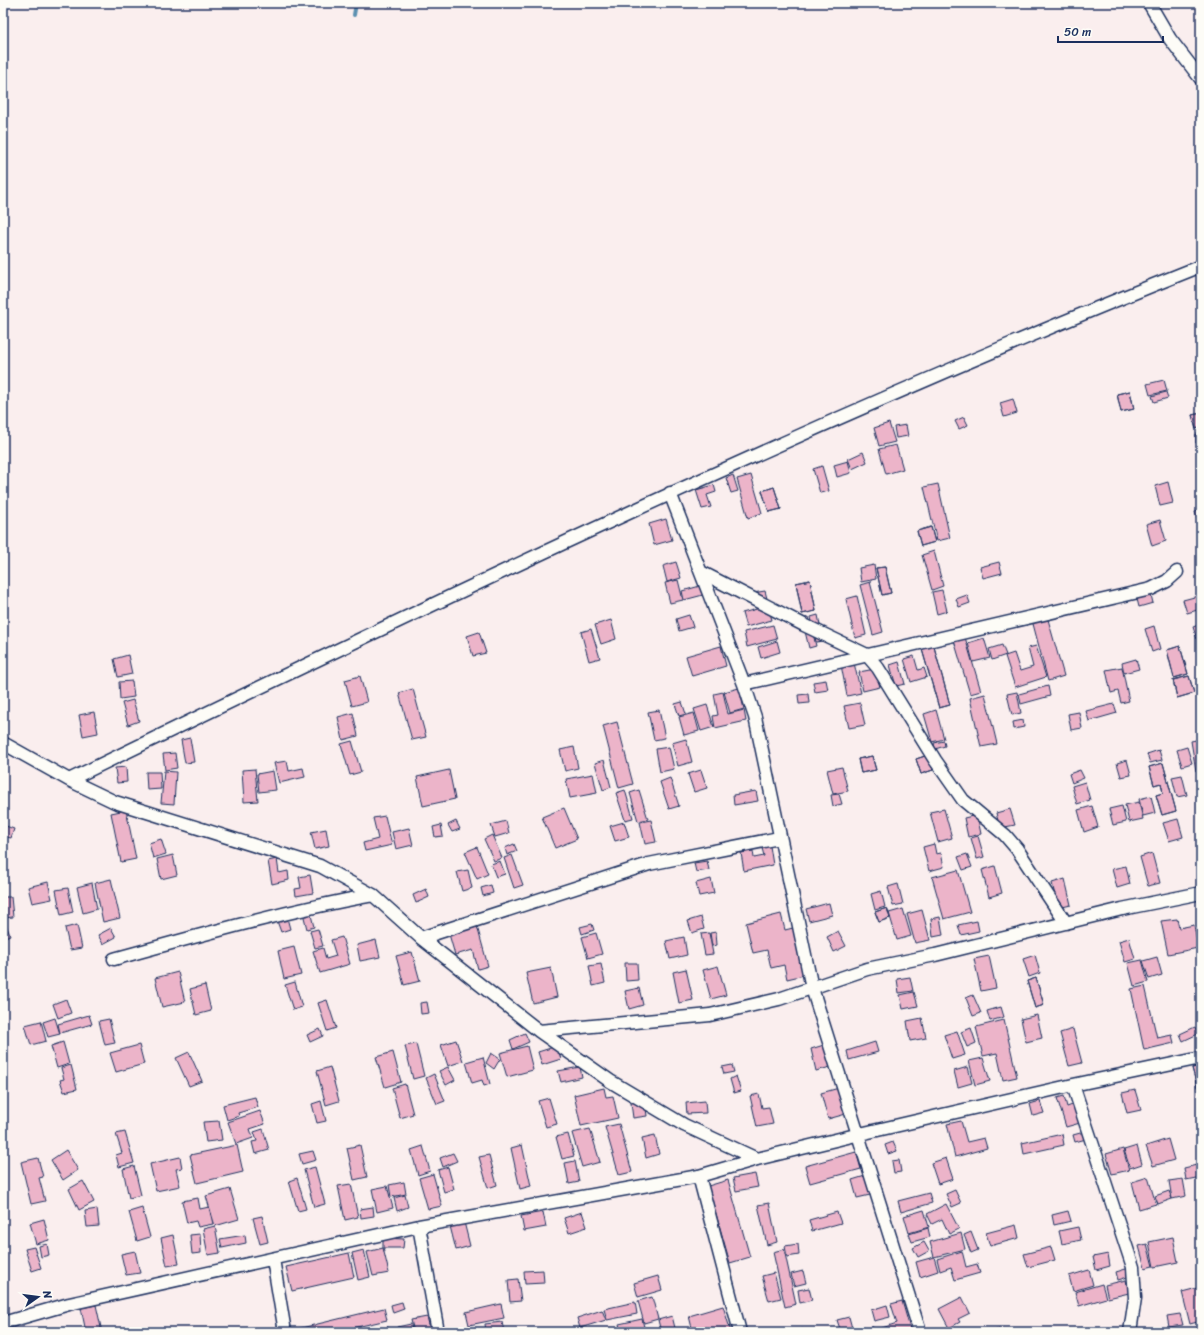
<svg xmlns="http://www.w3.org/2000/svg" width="1204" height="1335" font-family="Sriracha,sans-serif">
<rect width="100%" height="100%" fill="#faeeee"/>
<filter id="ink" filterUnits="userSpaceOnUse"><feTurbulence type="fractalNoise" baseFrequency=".025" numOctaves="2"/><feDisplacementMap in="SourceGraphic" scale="8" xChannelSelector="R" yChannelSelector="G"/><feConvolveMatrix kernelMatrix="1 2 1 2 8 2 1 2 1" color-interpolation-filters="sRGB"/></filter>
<g filter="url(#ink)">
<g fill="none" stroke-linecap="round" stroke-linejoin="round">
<path stroke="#5b90b0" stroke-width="4" d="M354,15L356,3"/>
</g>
<path fill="#ecb4c9" stroke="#1b2f5e" d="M1164,380L1167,391L1150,395L1147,384Z
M1130,391L1134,409L1121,412L1117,394Z
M1130,391L1134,409L1121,412L1117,394Z
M1166,392L1168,398L1154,402L1152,396Z
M1013,399L1017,413L1004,417L1000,403Z
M1201,413V427L1196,429L1192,415Z
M1201,413V427L1196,429L1192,415Z
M964,417L968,425L959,429L955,421Z
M889,423L895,442L879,446L874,428Z
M906,425L908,436L896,438L894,427Z
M1196,434H1201V443H1196Z
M896,445L903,469L886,474L879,449Z
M1201,448V468H1200L1198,449Z
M863,452L867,462L852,469L848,459Z
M848,461L851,473L837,477L834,465Z
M822,466L829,491L820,493L813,469Z
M733,475L738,491L731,493L726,478Z
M751,475L762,513L748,518L737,479Z
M1168,482L1173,503L1160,506L1155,486Z
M938,484L950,538L937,541L924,487Z
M714,485L716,492L707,495L711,507L702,509L696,490Z
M774,487L781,509L769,512L762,491Z
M774,487L781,509L769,512L762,491Z
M1201,510V524L1199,525L1195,512Z
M666,519L672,540L654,545L649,524Z
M1160,520L1166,541L1152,546L1146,524Z
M931,527L935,542L921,546L917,531Z
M931,527L935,542L921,546L917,531Z
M934,551L943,586L932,590L922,555Z
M676,562L681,578L667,582L663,566Z
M999,562L1002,573L983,578L980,567Z
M874,565L876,579L861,582L859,568Z
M885,567L891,593L882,595L876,568Z
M885,567L891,593L882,595L876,568Z
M678,580L683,600L670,603L665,583Z
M810,580L816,611L802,614L796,583Z
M810,580L816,611L802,614L796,583Z
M870,582L883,632L873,635L860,585Z
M700,586L703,595L684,600L682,591Z
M942,590L947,611L937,614L932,592Z
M765,591L769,606L756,608L753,593Z
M967,595L970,603L959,607L956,599Z
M1151,595L1153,603L1139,607L1137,599Z
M857,596L866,635L855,638L846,599Z
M1198,596L1201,609L1187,613L1183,600Z
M768,606L772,620L746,627L742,613Z
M689,615L693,627L679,631L676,619Z
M818,615L823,641L816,642L811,617Z
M1047,616L1064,676L1048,681L1032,620Z
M809,617L816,646L809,648L802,619Z
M611,620L616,639L601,644L595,625Z
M1201,624V641L1198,642L1193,627Z
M773,625L777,639L747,647L744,632Z
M1154,626L1160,649L1152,652L1145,629Z
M591,629L600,658L589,661L581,632Z
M479,632L486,653L473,656L467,636Z
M964,634L981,691L970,694L953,637Z
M984,638L990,658L973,662L968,643Z
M777,641L780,652L761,658L758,647Z
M933,643L950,705L939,708L921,646Z
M933,643L950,705L939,708L921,646Z
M1002,645L1006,655L992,660L989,649Z
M721,646L726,666L692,676L686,656Z
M1036,646L1046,677L1015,687L1005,656L1014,653L1020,671L1033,667L1028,648Z
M1180,646L1188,674L1174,678L1167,650Z
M1180,646L1188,674L1174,678L1167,650Z
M128,655L132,674L118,677L114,659Z
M914,656L918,670L924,668L927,677L911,682L904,659Z
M1136,659L1139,669L1124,673L1122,663Z
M899,662L905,684L896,686L890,665Z
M854,663L861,693L847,696L841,665Z
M1122,667L1129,701L1121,703L1118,691L1111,693L1106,670Z
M875,669L880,687L863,691L859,672Z
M360,676L367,702L352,706L345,680Z
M1189,676L1194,693L1177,698L1173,680Z
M1189,676L1194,693L1177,698L1173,680Z
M826,680L828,690L815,692L813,682Z
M132,681L134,697L120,699L119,682Z
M1048,686L1050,696L1021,704L1019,694Z
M739,688L744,709L730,713L724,692Z
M413,689L426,737L412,740L399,693Z
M723,692L728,714L744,710L746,721L715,728L713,716L718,715L714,694Z
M1017,692L1021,713L1012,715L1007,694Z
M808,694L809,703L799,704L798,695Z
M985,694L997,744L981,747L970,698Z
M133,700L139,721L128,725L122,703Z
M682,702L686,714L679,716L675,704Z
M860,703L865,725L849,728L844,706Z
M1114,704L1117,713L1089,721L1086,711Z
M707,705L714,727L701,731L694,709Z
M659,710L665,738L654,740L648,712Z
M936,710L944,739L932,742L924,714Z
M94,712L98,733L83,736L79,715Z
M1079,712L1082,728L1071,730L1068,714Z
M353,713L358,736L343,740L338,717Z
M694,713L699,731L684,735L679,717Z
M1023,720L1024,727L1014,729L1013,722Z
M617,722L633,784L619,788L603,726Z
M190,738L194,762L185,763L181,740Z
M686,739L692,762L678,766L672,743Z
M1201,739V770L1196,771L1191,741Z
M352,741L361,772L350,775L341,744Z
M944,741L945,746L935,749L934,743Z
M574,747L578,768L565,771L560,750Z
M669,747L674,769L660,772L656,749Z
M1187,747L1192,763L1182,766L1177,750Z
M1159,750L1162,760L1150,763L1147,754Z
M175,753L177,768L165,770L163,754Z
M928,755L933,770L921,774L916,759Z
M928,755L933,770L921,774L916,759Z
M872,756L876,770L861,773L858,759Z
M872,756L876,770L861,773L858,759Z
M604,760L611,787L603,790L595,763Z
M1127,760L1131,775L1121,777L1117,763Z
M287,761L289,771L303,768L305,777L279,783L274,763Z
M1163,763L1176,811L1162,815L1156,795L1163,793L1161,783L1154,785L1149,767Z
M1163,763L1176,811L1162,815L1156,795L1163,793L1161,783L1154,785L1149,767Z
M126,767L127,782L117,783L115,768Z
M842,767L848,791L833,794L827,770Z
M255,769L258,801L244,802L242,770Z
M449,770L455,799L423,806L417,777Z
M701,770L707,788L694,792L688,774Z
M1080,770L1084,778L1072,783L1069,774Z
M164,771L176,772L174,804L161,803Z
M273,771L276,790L259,792L257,774Z
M146,772H160L161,789L147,790Z
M593,774L597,793L570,798L566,779Z
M1182,775L1187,795L1177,797L1172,777Z
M670,778L679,806L669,809L660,782Z
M1085,782L1090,800L1077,804L1072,786Z
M625,790L633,818L625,820L616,793Z
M639,790L648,819L638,821L630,793Z
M756,791L758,801L734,805L733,795Z
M839,794L842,804L833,806L831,795Z
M1151,796L1155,813L1143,816L1139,799Z
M1139,802L1143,819L1129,822L1125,805Z
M1092,806L1098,827L1084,832L1078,810Z
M1122,806L1126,822L1113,825L1109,809Z
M564,808L577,839L555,848L542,817Z
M944,809L952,838L938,842L930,812Z
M1010,809L1015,825L1000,828L996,813Z
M126,810L136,859L121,862L111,813Z
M977,815L981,834L968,837L964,818Z
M385,816L392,845L365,851L363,843L378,839L373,818Z
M1178,819L1183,837L1169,841L1163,823Z
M651,820L656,842L645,844L640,822Z
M456,821L460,829L452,832L448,825Z
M506,821L509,833L495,837L491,825Z
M624,822L629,837L615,841L610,826Z
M3,825L14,829L11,838L3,836Z
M441,825L443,836L435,837L433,827Z
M409,828L413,845L396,849L392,832Z
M326,829L329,846L315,849L311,832Z
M492,835L502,858L494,861L484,839Z
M978,836L984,857L977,859L971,838Z
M161,839L166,854L153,858L149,843Z
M514,844L517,851L507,855L505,848Z
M934,844L936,854L941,853L944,867L929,871L923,847Z
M770,846L773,865L744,871L741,853L753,851L754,858L764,856L762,848Z
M477,847L488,874L477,879L465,852Z
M1152,853L1160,883L1148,886L1140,857Z
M967,854L972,867L963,870L958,857Z
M173,855L177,875L161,879L157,859Z
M512,855L523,885L514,888L504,858Z
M277,859L279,873L288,871L289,880L272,884L268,861Z
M500,861L505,874L496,877L491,864Z
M707,861L709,870L696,872L694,863Z
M995,866L1002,893L989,897L982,870Z
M1126,866L1130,884L1117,888L1112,869Z
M468,870L472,888L462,891L457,872Z
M958,870L970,912L944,919L932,877Z
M310,875L313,893L296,896L295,889L301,888L299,877Z
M111,879L120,918L103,922L95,883Z
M711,879L714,893L699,896L696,883Z
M1065,879L1071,905L1058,908L1052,883Z
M48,882L52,899L32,903L28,887Z
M92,883L97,909L83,913L77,887Z
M898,884L903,904L893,906L888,887Z
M491,885L493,893L483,896L481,888Z
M68,888L73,912L61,915L56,890Z
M426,889L429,897L416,903L413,895Z
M881,891L885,907L875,910L871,894Z
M3,897H11L13,917L3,918Z
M829,903L832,915L809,921L806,909Z
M887,908L890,918L879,922L875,912Z
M887,908L890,918L879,922L875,912Z
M903,909L911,936L897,940L889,913Z
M922,910L930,940L915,943L907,914Z
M310,911L314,927L307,929L303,913Z
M781,914L785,930L793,928L804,975L787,979L784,965L771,968L767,950L753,953L746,923Z
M701,917L704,929L692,933L688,921Z
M940,917L943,935L933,937L931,919Z
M287,918L290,929L281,932L277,921Z
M1177,919L1179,928L1194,925L1198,948L1168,954L1161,921Z
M977,921L979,931L961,935L958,925Z
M5,922L10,935L3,938V923Z
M592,924L594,930L582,934L580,927Z
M77,925L82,948L70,950L65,928Z
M477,926L488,966L478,969L473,950L455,955L449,934Z
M111,928L116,937L103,944L98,935Z
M318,929L323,946L315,948L310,931Z
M838,931L846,946L834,952L827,937Z
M716,932L717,945L712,946L710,933Z
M596,933L602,954L588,958L582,937Z
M709,933L713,954L705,955L701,934Z
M342,937L350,964L320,973L313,951L323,948L326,959L336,956L331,940Z
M684,937L687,955L670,959L666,941Z
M1129,938L1135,959L1125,962L1119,941Z
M376,940L380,957L360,961L357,945Z
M294,947L301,975L284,979L278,951Z
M412,952L420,981L404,985L396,956Z
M1035,955L1040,973L1029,977L1023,959Z
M989,956L996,988L981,991L974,959Z
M1157,957L1162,975L1149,979L1143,961Z
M1142,960L1148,982L1134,986L1128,963Z
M625,963H637L638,980L626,981Z
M601,964L605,983L593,986L589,966Z
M718,966L726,995L711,999L703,970Z
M551,968L557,997L533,1003L526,973Z
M686,969L693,1000L679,1003L673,972Z
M178,972L185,1002L162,1007L155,978Z
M910,977L913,991L899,993L897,979Z
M1036,978L1044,1005L1035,1008L1027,981Z
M1036,978L1044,1005L1035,1008L1027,981Z
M295,982L302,1007L293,1010L285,985Z
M205,985L211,1011L196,1015L190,989Z
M1145,986L1157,1038L1172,1035L1174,1043L1144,1050L1131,989Z
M639,988L643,1005L629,1009L625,991Z
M914,992L918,1006L903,1009L900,995Z
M973,995L981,1013L973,1016L966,998Z
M66,999L71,1013L58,1018L53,1004Z
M327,1000L336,1028L327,1031L318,1003Z
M427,1002L429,1013L421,1014L420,1003Z
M1001,1007L1004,1017L990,1021L987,1011Z
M89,1015L92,1024L60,1033L58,1024Z
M1037,1015L1042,1038L1026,1042L1021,1019Z
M55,1018L60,1034L48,1037L43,1022Z
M922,1018L926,1038L910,1041L907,1021Z
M109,1019L115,1043L105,1045L99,1021Z
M1004,1020L1017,1077L1003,1080L997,1053L983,1056L976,1027Z
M41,1021L46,1041L31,1045L25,1025Z
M1195,1027L1198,1034L1183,1041L1180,1034Z
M971,1028L976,1043L967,1047L961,1032Z
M320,1029L323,1036L310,1042L307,1035Z
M1073,1029L1082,1063L1069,1066L1060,1033Z
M957,1031L965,1055L952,1059L944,1035Z
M525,1033L529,1042L513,1049L510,1040Z
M456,1040L463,1061L448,1066L441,1045Z
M63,1042L69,1064L57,1068L51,1046Z
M875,1042L878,1052L849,1060L847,1051Z
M416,1044L424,1076L413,1079L405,1046Z
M827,1044L834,1066L816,1071L811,1049Z
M139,1045L144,1064L116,1072L110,1053Z
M527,1046L533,1070L507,1077L500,1053Z
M557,1046L561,1059L542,1065L538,1052Z
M189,1052L202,1081L189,1086L176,1058Z
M393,1052L401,1082L385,1087L376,1057Z
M491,1053L500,1059L494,1069L486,1063Z
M483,1057L490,1084L484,1086L482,1080L472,1083L466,1062Z
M983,1058L990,1081L975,1085L969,1061Z
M71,1065L77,1089L64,1092L60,1080L64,1079L61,1068Z
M732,1065L734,1072L724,1074L722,1067Z
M1201,1066V1097H1200L1192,1068Z
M1201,1066V1097H1200L1192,1068Z
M330,1067L339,1101L326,1105L317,1071Z
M448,1067L455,1080L446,1085L439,1071Z
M580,1067L582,1077L561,1082L558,1071Z
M968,1067L972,1083L958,1087L954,1071Z
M434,1074L445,1101L437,1104L426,1078Z
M736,1076L741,1091L734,1093L730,1079Z
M405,1084L413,1114L400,1118L392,1088Z
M604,1088L606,1097L613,1096L618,1118L581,1126L574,1095Z
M839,1088L846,1114L828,1119L821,1093Z
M1135,1090L1141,1110L1127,1113L1122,1093Z
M759,1094L762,1108L769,1107L773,1124L757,1127L750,1096Z
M1064,1096L1067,1107L1075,1104L1080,1123L1066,1127L1057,1098Z
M255,1097L258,1107L238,1113L239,1116L227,1120L223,1105Z
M549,1098L557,1124L546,1127L538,1101Z
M321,1101L326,1121L317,1123L312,1104Z
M645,1101L647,1116L633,1118L631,1103Z
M705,1101L706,1113L687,1114L686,1103Z
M1040,1101L1044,1113L1033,1116L1030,1104Z
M260,1111L265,1124L250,1129L253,1138L236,1144L228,1122Z
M219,1121L222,1140L206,1142L203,1122Z
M961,1121L967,1142L984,1138L987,1148L955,1157L947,1124Z
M619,1124L632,1172L619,1175L605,1127Z
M263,1129L269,1150L255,1154L252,1142L257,1141L254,1132Z
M590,1129L600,1162L582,1167L572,1133Z
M125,1132L134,1163L119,1167L116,1155L122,1153L116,1134Z
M1084,1132L1086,1139L1075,1142L1073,1135Z
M568,1134L574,1156L562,1159L556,1137Z
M1062,1134L1064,1145L1024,1154L1022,1143Z
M655,1135L659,1154L646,1158L642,1138Z
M1168,1139L1174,1160L1153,1166L1146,1146Z
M893,1142L897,1151L888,1154L885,1145Z
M237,1145L243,1172L197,1183L190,1155Z
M360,1145L367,1177L354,1180L347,1148Z
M522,1145L531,1186L520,1189L511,1148Z
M423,1146L430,1171L418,1175L411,1150Z
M1137,1146L1142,1164L1130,1168L1124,1150Z
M1123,1149L1129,1170L1112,1174L1106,1154Z
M66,1150L78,1170L63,1180L51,1160Z
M313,1151L316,1160L302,1164L299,1154Z
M856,1152L861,1169L810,1183L805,1166Z
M453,1153L457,1161L443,1167L440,1158Z
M489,1155L497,1185L488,1188L479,1157Z
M180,1157L182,1168L176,1169L180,1186L156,1191L150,1164Z
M38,1158L43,1177L39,1178L45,1201L31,1204L21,1162Z
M946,1158L953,1179L938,1184L931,1163Z
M899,1160L901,1172L894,1173L892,1161Z
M575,1161L579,1182L569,1184L565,1163Z
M1201,1164V1177L1186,1180L1184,1168Z
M134,1166L141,1195L129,1198L123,1169Z
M315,1167L325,1204L314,1207L304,1170Z
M448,1167L454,1189L444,1192L438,1170Z
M433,1174L442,1206L428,1209L419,1178Z
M755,1174L758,1187L736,1191L733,1178Z
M865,1176L870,1195L857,1198L852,1180Z
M1148,1177L1156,1204L1139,1209L1132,1182Z
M297,1178L306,1209L298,1211L289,1181Z
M1183,1179L1186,1196L1172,1199L1169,1181Z
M728,1180L750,1257L730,1263L708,1186Z
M83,1181L94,1202L79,1210L69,1189Z
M404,1182L406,1194L391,1197L389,1185Z
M351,1184L358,1217L345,1220L338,1186Z
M387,1186L393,1208L377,1212L372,1189Z
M230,1189L239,1219L215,1226L206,1196Z
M955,1190L961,1203L952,1207L946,1194Z
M1169,1191L1172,1199L1158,1204L1155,1196Z
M929,1193L932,1203L901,1212L898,1201Z
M405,1195L408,1207L397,1211L394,1198Z
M198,1198L200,1209L209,1207L213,1224L198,1227L196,1221L187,1223L182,1201Z
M769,1203L777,1242L767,1245L758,1205Z
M946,1204L959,1229L949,1234L942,1219L932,1224L927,1214Z
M373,1207L374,1216L361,1218L360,1209Z
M142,1208L150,1237L137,1241L129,1212Z
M97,1209L99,1226L87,1227L85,1211Z
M924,1210L929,1227L909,1233L904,1216Z
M1068,1211L1071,1221L1054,1225L1052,1215Z
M543,1212L546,1227L524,1231L521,1216Z
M582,1212L587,1227L569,1233L564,1218Z
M837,1212L841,1223L812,1231L809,1220Z
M262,1216L268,1242L260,1244L253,1218Z
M44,1219L49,1240L36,1244L30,1223Z
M464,1222L470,1246L456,1250L450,1226Z
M1016,1225L1019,1238L990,1246L986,1233Z
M215,1226L220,1253L208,1255L203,1229Z
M1078,1227L1081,1240L1062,1244L1059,1231Z
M928,1228L930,1237L912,1242L909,1234Z
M971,1232L978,1250L971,1253L964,1235Z
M961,1233L965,1249L934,1257L930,1242Z
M200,1234L201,1253L192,1254L190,1235Z
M173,1235L179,1264L167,1266L161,1238Z
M245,1235L246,1243L222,1248L220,1239Z
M1173,1237L1178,1262L1154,1267L1149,1242Z
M383,1238L404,1239L403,1248H383Z
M924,1242L929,1251L918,1257L913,1248Z
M47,1244L49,1255L41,1257L39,1246Z
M798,1244L799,1255L787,1257L785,1246Z
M1147,1244L1153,1266L1145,1268L1139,1246Z
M34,1247L41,1268L32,1271L25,1249Z
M1051,1247L1055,1260L1028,1267L1024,1254Z
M383,1248L389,1273L373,1276L367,1252Z
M784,1249L796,1304L785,1307L773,1252Z
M364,1250L370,1277L358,1280L352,1253Z
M135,1251L140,1273L126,1275L121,1254Z
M962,1251L966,1267L977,1264L980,1273L955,1280L951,1267L940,1271L937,1259Z
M349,1253L354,1277L292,1291L286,1267Z
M1108,1254L1110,1266L1096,1270L1093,1257Z
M934,1257L938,1271L920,1277L916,1262Z
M1129,1268L1131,1276L1118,1280L1116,1272Z
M543,1270L544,1283L525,1284L524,1271Z
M1089,1270L1093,1285L1073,1291L1069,1276Z
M803,1271L806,1283L794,1286L791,1274Z
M774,1273L781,1298L769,1301L762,1276Z
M658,1276L662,1290L638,1297L634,1283Z
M518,1279L521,1301L510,1302L508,1280Z
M1126,1280L1129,1293L1108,1298L1105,1285Z
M1102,1284L1106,1298L1079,1306L1075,1292Z
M1201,1287V1321L1190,1324L1182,1292Z
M809,1288L812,1300L800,1303L798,1290Z
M652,1297L658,1319L644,1323L638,1301Z
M962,1297L970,1313L958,1319L960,1322L949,1328L939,1309Z
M902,1301L911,1332H877L876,1330L897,1323L891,1304Z
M402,1302L404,1309L393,1313L391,1305Z
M635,1302L637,1314L607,1320L604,1309Z
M501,1304L504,1318L469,1325L466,1312Z
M96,1305L102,1332H86L81,1308Z
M887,1305L890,1317L874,1321L871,1310Z
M723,1306L731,1332H693L689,1316Z
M384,1308L387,1320L335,1332H297V1329Z
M602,1310L606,1320L580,1328L577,1318Z
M1180,1314L1183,1325L1169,1327L1167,1316Z
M672,1316L676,1332H661L658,1320Z
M427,1317L430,1328L414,1332L411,1320Z
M849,1317L853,1332H841L837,1320Z
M642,1319L645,1331L621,1332L619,1324Z
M502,1322L504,1332H486L485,1324Z
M411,1324L412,1332H398L397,1327Z
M388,1327L389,1332H365Z
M873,1327L874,1332H859V1331Z
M999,1328L1000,1332H990Z
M803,1329L804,1332H792Z"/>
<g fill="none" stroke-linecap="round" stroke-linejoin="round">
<defs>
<path id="street" d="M1149,3L1170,39L1201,79
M670,493L744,684L755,717L812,988L920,1332
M701,572L804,625L867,655L878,668L935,760L963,800L1005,835L1017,849L1066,923
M744,684L1151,589L1167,581L1177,572
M3,743L69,780L115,802L320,866L373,895L421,938L539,1031L610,1081L684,1125L757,1159
M69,780C442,598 816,419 1201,266
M421,938L649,864L779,838
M114,959C200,935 285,911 373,895
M539,1031L710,1015L779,999L867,969L935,955L1122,909L1201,893
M1073,1085L1133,1267L1135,1298L1130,1332
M699,1176L740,1332
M419,1226L438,1332
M273,1259L285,1332
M3,1323L69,1304L419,1226L699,1176L757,1159L860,1134L1073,1085L1201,1058"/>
</defs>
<use href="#street" stroke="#1b2f5e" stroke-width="15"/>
<use href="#street" stroke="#fdfcf7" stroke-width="12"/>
</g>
</g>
<rect width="1204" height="1335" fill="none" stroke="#fdfcf7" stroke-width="16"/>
<rect x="8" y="8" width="1188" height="1319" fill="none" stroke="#1b2f5e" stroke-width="1.5" filter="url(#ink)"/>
<g transform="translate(38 1297) rotate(76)" stroke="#fdfcf7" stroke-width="3" paint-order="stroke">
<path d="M0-3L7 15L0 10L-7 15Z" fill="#1b2f5e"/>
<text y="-6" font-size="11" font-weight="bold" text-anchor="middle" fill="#1b2f5e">N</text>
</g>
<path d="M1058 36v6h105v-6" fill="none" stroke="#1b2f5e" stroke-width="2"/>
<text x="1064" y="36" font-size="12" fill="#1b2f5e" stroke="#fdfcf7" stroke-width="3" paint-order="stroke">50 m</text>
</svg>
